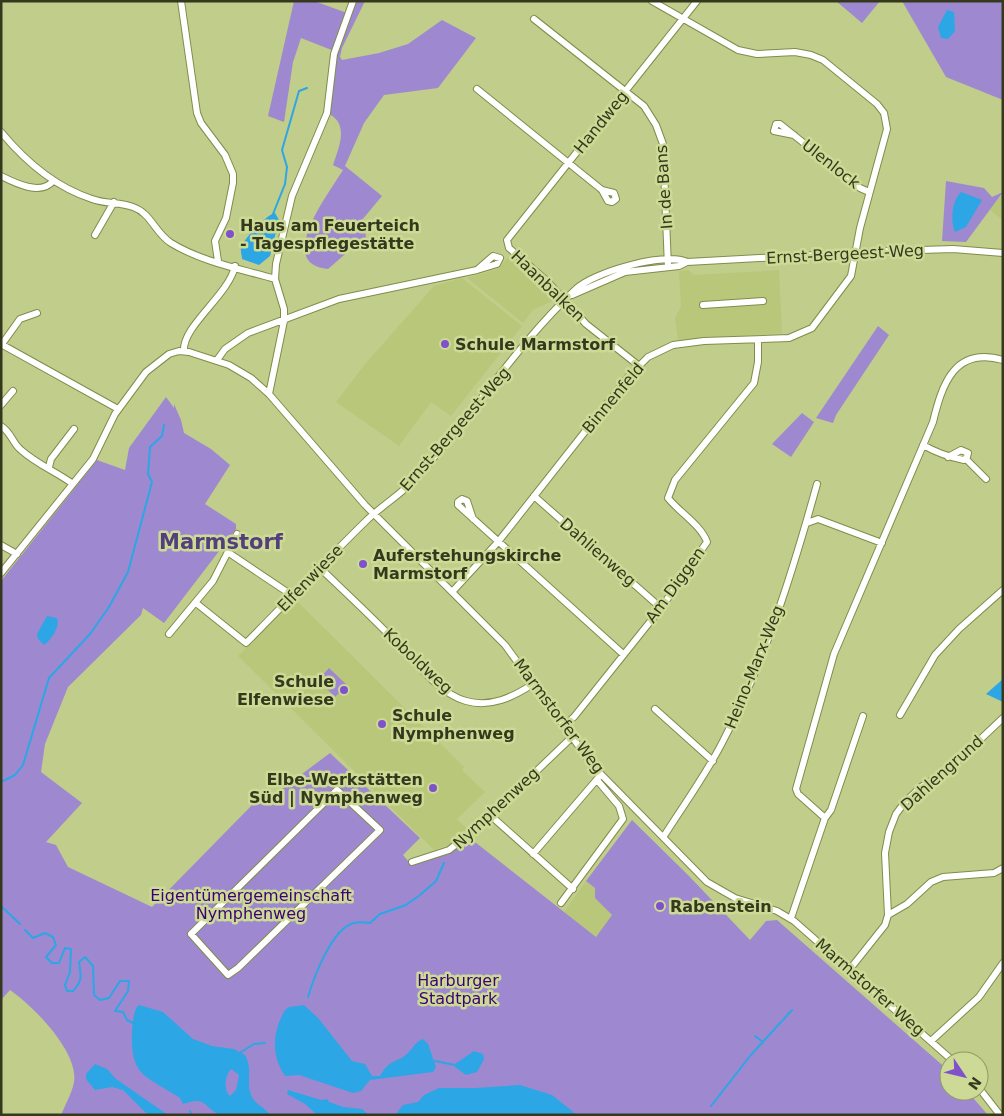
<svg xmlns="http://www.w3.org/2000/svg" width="1004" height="1116" font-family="'DejaVu Sans',sans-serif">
<rect width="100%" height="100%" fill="#c1cd8a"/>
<path fill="#b9c77b" d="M1003,193V220L990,210Z
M510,255L554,293L552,301L533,310L523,323L467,278L498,269Z
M688,270L694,275L779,270L782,333L678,340L675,318L681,307L679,271Z
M462,278L522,326L451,416L431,402L399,446L336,402L366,363L434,286Z
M295,599L464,767L462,770L485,792L457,819L467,829L451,844L434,850L238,656Z
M586,881L595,888L596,898L613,915L596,937L564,912Z"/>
<path fill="#9e89d0" d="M294,1H314L347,13L353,1H365L342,48L340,57L342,60L379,53L408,44L442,20L476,38L438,88L384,95L364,123L345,166L382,196L362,220L367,241L351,249L328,269C274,264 329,193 343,170L333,165C339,147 350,123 327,113L334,51L301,38L293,62L284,122L268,116Z
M836,1H880L862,23Z
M902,1H1003V100L946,77Z
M946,181L984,188L992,197L1003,192L966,242L942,241Z
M878,326L889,335L836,415L833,423L816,418Z
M166,397L174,408V404L181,420L184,433L211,449L230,465L205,504L236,524V529L164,623L143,608L141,615L68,687L45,744L41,772L82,803L46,842L56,845L68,867L152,907L255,802L262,804L330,753L420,838L403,855L409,862L452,852L471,839L596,937L612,915L595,898V888L586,881L632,820L689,876L750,940L766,921L777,920L949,1071V1091H967L988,1115H61C65,1105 72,1093 74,1082C79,1052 33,1006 10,990L1,1000V581L97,460L125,470L129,448Z
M802,413L814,422L791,457L772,444Z
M329,668L347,685L335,697L318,680Z"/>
<path fill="#2ca6e4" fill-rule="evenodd" d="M947,10L954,12L955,31L948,39L941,38L938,27Z
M961,192L982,200L966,227L955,232C950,221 952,200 961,192Z
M275,213L279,220L270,256L259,265L242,259C242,255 240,250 241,247C244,239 267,214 275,213Z
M47,616L57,618C60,627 52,639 44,645L38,639L37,634Z
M1003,679V702L986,694Z
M139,1005L163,1012L193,1039L212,1046L234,1049L245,1055C253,1068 246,1081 251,1095C254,1104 265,1107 270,1115C262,1115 222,1116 218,1114C202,1105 206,1096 183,1104L180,1098C146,1075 130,1078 132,1031C133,1023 133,1010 139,1005ZM231,1069L239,1075L236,1090L230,1096C223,1090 225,1076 231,1069Z
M304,1005L318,1018L352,1061L365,1064L372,1076H380C391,1057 397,1064 408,1053C413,1048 415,1042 423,1039L428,1044L436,1067L433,1072L370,1080L361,1091L353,1093L299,1075L285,1076C271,1055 272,1032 285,1010L289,1007Z
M474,1051L483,1054L484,1059L477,1072L466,1075L455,1067V1064Z
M95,1064L107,1069L116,1079L168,1115H148L123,1090L112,1087L95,1090L86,1079V1074Z
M520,1085L552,1095L577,1115H395L403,1105L418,1102L424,1095L439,1088H475Z
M288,1090L321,1100L327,1099L329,1102L343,1107L362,1109L369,1115H317L305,1104L287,1094Z"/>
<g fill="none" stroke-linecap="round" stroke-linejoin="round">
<path stroke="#2ca6e4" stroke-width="2" d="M273,214L285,184L287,167L282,150L299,91L307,88
M1,782L15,775L23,765L49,678L90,634L109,607L128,572L152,482L148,474L150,447L162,436L164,425
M1,906L20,924
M25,930L33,938L45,933L53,937L56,945L46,957L52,963H59L65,948L71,949L70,972L65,985L67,991H73C83,981 81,975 79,962L85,957L93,966L94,995L100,1000L109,998L120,981H129L128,991L115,1011L123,1012L127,1020L135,1024
M308,997C314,977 332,928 354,923C359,921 365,923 370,923L380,914L406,905L420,895L436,881L444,863
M755,1036L763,1042
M238,1054L254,1044L265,1043
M435,1061L455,1065
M711,1106L750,1056L792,1010
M190,1111L192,1115"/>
<defs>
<path id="minor" d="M181,1L197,113L201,123L225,155L233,174V183L226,218L215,241L218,261
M534,19L644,106L656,125L663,144L668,267
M477,89L602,190L608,201L612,202L616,199L614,193L602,190
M1,132C25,161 55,187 92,199C105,204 120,202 133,207C151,213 155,233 171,243C202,262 241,269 275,279
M794,135L774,131L776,124H780L860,188L869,192
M1,176C15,183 41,196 53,181
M95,235L114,202
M572,295L625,272L679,266L687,262
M703,305L763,301
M1,344L118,409
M2,344L20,319L37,313
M184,351C182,326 229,295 235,266
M217,360L225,349L248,333L339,299L477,270L497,264L500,258L493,256L477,270
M638,365L586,324L547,281L509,248L507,240L697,1
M269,394L284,321V309L275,279L276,264L292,196L327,113L334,54L353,1
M1,405L13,391
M1,426C12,433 12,443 21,450C38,465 55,471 73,484
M923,445C937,453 948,457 964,460L967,457L968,453L961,450L948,457
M966,459L986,479
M49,467L51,459L74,429
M534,496L661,608
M473,519L467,501L462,499L458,502V505L623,654
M807,523L818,519L882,543
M1,545L17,554
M229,553L293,596
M320,568C345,592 370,615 394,640C415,660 437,693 466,701C491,708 513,697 533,684
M1,573L93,459L115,414L146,372L169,354L179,351L189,352L229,365L251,378L269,394L365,505L505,645L594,767L707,882L735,898L777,911L794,921L953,1061
M452,592L498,542L628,377L648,357L673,345L704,341L789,338L812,328L851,276L860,228L887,129L884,113L877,104L823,60L811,55L795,52L757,54L738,50L652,1
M196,603L246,643C286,603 325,561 366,521C381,506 402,494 417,477C472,416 517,344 576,289C594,272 664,252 687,262L889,251L953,249L1003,253
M169,634L213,581L237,534
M655,709L713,761
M900,715L935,655L959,629L1003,590
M563,726L574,717L661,608L707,542C701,525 680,513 668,498L675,480L754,383L758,362V340
M337,790L380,830L238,968L228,975L191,934Z
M490,815L573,889
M825,818L831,810L863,716
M664,836C683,806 705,776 722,743C764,664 793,571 817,484
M533,854L599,777
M412,862L449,850L477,828L571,738
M561,903L623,819L619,806L597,780
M888,915L907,904L931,882L943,877L994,873L1003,868
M791,918L825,818L798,794L796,789L834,654L933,422C942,385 954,346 1003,360
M850,969L885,925L888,915L885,853L889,832L896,814L905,802L921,787L948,770L1003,718
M931,1041L979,997L1003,963
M979,1088L1000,1115"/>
</defs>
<use href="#minor" stroke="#818c4b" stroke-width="8"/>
<use href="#minor" stroke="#fff" stroke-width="6"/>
</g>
<g fill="#7f52cb" stroke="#cdda96" stroke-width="2">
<circle cx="230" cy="234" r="5"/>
<circle cx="445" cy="344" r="5"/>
<circle cx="363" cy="564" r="5"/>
<circle cx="344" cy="690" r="5"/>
<circle cx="382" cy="724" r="5"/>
<circle cx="433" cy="788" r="5"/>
<circle cx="660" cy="906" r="5"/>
</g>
<g text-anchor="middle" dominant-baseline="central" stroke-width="5" stroke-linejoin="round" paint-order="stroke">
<g font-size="16" fill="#34391e" stroke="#cdda96">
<text transform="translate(601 122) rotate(-51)">Handweg</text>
<text transform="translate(831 164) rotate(38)">Ulenlock</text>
<text transform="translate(664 187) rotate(-94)">In de Bans</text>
<text transform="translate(845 254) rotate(-3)">Ernst-Bergeest-Weg</text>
<text transform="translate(548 286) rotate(44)">Haanbalken</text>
<text transform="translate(613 398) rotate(-50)">Binnenfeld</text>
<text transform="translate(455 429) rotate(-49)">Ernst-Bergeest-Weg</text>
<text transform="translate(598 552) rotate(41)">Dahlienweg</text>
<text transform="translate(310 578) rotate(-46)">Elfenwiese</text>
<text transform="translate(675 585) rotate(-54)">Am Diggen</text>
<text transform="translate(418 661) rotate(43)">Koboldweg</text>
<text transform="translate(754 667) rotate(-68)">Heino-Marx-Weg</text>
<text transform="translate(559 716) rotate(53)">Marmstorfer Weg</text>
<text transform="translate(942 773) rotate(-42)">Dahlengrund</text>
<text transform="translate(496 808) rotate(-43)">Nymphenweg</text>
<text transform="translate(870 987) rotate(41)">Marmstorfer Weg</text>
</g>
<g font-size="16" font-weight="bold" fill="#34391e" stroke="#cdda96" text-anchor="start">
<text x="240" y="225">Haus am Feuerteich<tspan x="240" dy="18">- Tagespflegestätte</tspan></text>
<text x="455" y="344">Schule Marmstorf</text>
<text x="373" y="555">Auferstehungskirche<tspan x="373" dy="18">Marmstorf</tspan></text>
<text x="334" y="681" text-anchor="end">Schule<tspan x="334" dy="18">Elfenwiese</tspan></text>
<text x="392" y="715">Schule<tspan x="392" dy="18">Nymphenweg</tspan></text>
<text x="423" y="779" text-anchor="end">Elbe-Werkstätten<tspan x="423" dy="18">Süd | Nymphenweg</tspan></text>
<text x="670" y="906">Rabenstein</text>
</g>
<g font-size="16" fill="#3c0076" stroke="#cdda96">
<text x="251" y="895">Eigentümergemeinschaft<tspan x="251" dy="18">Nymphenweg</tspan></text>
<text x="458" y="980">Harburger<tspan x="458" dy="18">Stadtpark</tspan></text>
</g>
<g font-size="21" font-weight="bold" fill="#533f7c" stroke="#cdda96">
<text x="221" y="542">Marmstorf</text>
</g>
</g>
<rect width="1004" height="1116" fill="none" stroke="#34391e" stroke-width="5"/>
<g transform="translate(964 1076) rotate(125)"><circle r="24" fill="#cdda96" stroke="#909a66"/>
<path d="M0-4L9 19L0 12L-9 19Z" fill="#7f52cb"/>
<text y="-8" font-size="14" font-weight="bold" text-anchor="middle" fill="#34391e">N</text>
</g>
</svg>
